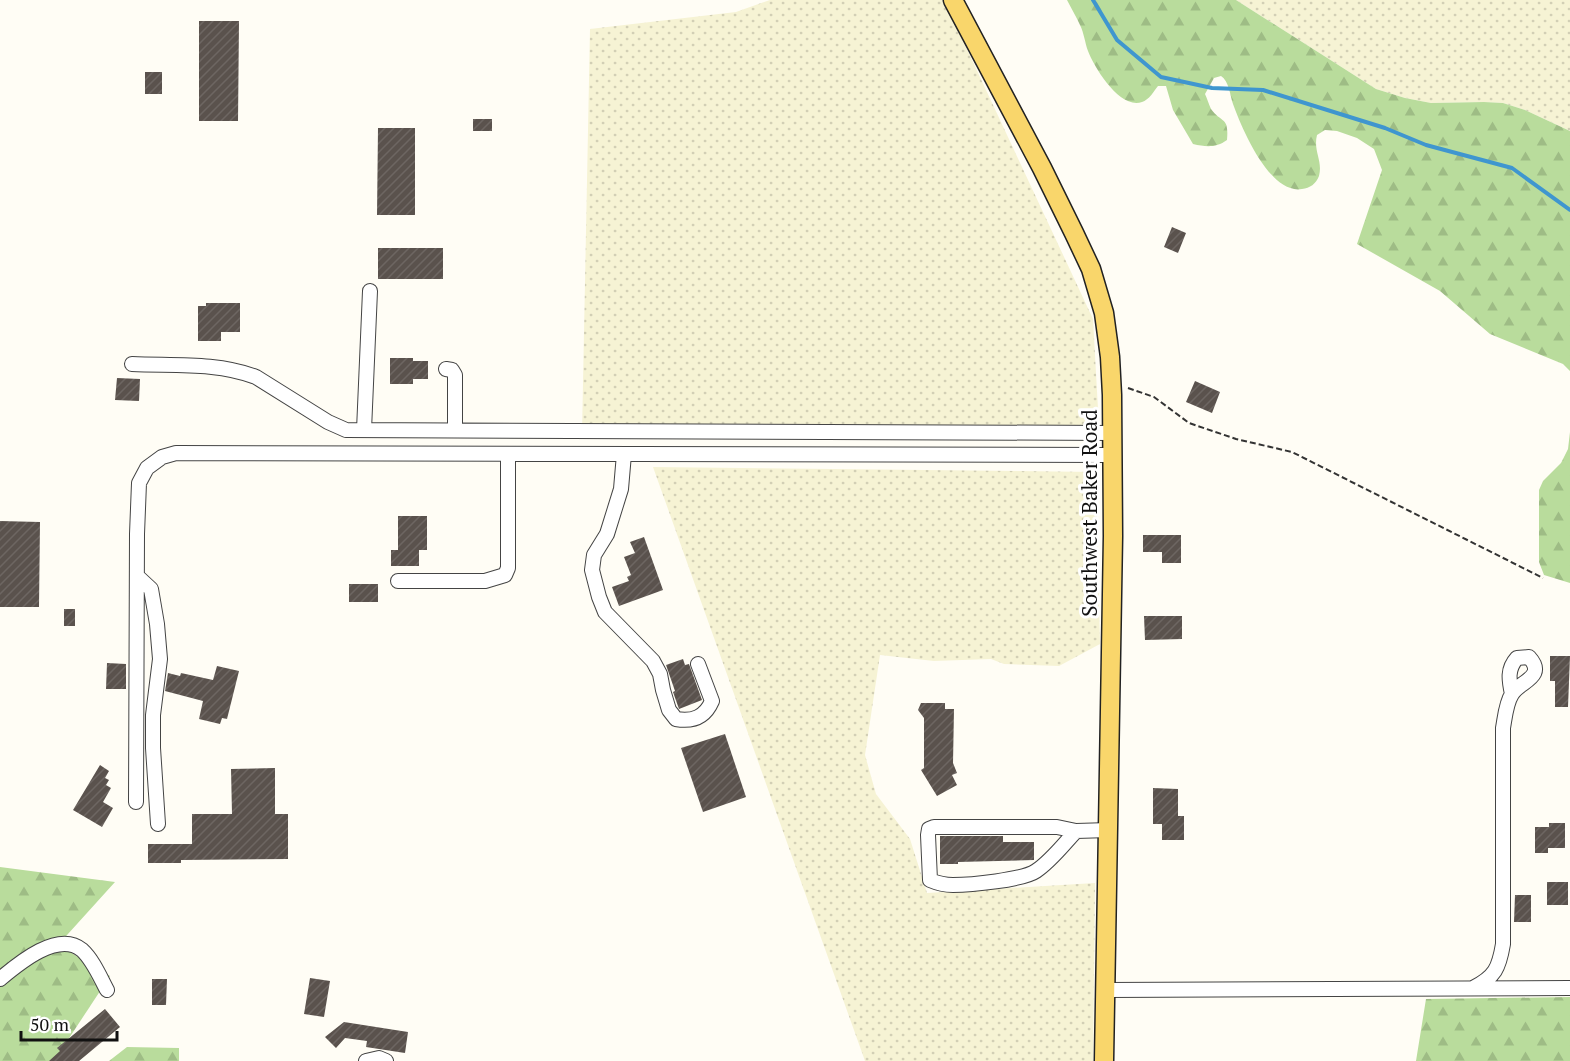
<svg xmlns="http://www.w3.org/2000/svg" width="1570" height="1061" font-family="'PT Serif',serif">
<defs>
<pattern id="farmland-dots" width="8" height="8" patternUnits="userSpaceOnUse" patternTransform="scale(1.5)"><rect width="8" height="8" fill="#f6f3d4"/><path d="M2 2h.1M6 6h.1" fill="none" stroke="#d2cfb5" stroke-width="1.8" stroke-linecap="round"/></pattern>
<pattern id="forest-firs" width="22" height="20" patternUnits="userSpaceOnUse" patternTransform="scale(1.5)"><rect width="22" height="20" fill="#b9dc9c"/><path d="M5 1l3.5 6h-7zM16 11l3.5 6h-7z" fill="#9ebc85"/></pattern>
<pattern id="building-hatch" width="6" height="6" patternUnits="userSpaceOnUse" patternTransform="scale(1.5)"><rect width="6" height="6" fill="#5a524d"/><path d="M-1 1l2-2M0 6l6-6M5 7l2-2" fill="none" stroke="#6d6662"/></pattern>
</defs>
<rect width="100%" height="100%" fill="#fffdf5"/>
<path fill="url(#farmland-dots)" d="M770,0H944L1093,319L1099,427L582,434L590,29L736,12Z
M1236,0H1570V131L1525,110L1503,103L1484,102L1431,103L1405,98L1376,89Z
M653,467L1096,472L1100,644L1059,666L1004,664L991,659L934,661L880,655L865,755L876,794L910,839L927,893L1095,883L1093,1061H865Z"/>
<path fill="url(#forest-firs)" d="M1067,0H1236L1376,89L1405,98L1431,103L1484,102L1503,103L1525,110L1570,131V371L1563,364L1490,334L1440,291L1357,244L1382,170L1374,149L1357,138L1337,131L1325,130L1317,135C1313,151 1323,161 1319,176C1316,184 1310,188 1302,189C1270,195 1242,129 1233,104C1230,95 1229,81 1221,76L1214,78L1205,94C1207,98 1209,105 1211,109C1222,124 1229,116 1227,140C1216,148 1206,147 1193,144L1173,110L1166,86H1158C1154,91 1149,100 1142,102C1120,110 1094,67 1088,51C1085,43 1084,33 1080,25C1076,16 1071,8 1067,0Z
M1570,432V583L1544,575L1539,562V490L1543,481L1561,463L1568,449Z
M0,867L115,882L58,945L110,976L54,1061H0Z
M1570,997V1061H1416L1426,999Z
M127,1047L179,1048V1061H109Z"/>
<g fill="none" stroke-linecap="round" stroke-linejoin="round">
<path stroke="#3f96cf" stroke-width="4" d="M1093,0L1117,40L1161,77L1212,88L1263,90L1385,128L1426,145L1512,168L1570,210"/>
</g>
<path fill="url(#building-hatch)" d="M199,21H239L238,121H199Z
M145,72H162V94H145Z
M473,119H492V131H473Z
M378,128H415V215H377Z
M1172,227L1186,233L1178,253L1164,247Z
M378,248H443V279H378Z
M206,303H240V332H221V341H198V306H206Z
M390,358H413V361H428V379H413V384H390Z
M117,378L140,379L139,401L115,400Z
M1195,381L1220,392L1212,413L1186,402Z
M398,516H427V550H419V566H391V550H398Z
M0,521L40,522L39,607H0Z
M1143,535H1181V563H1162V552H1143Z
M644,537L663,590L619,606L612,587L629,581L627,577L631,575L624,557L635,553L630,542Z
M349,584H378V602H349Z
M64,609H75V626H64Z
M1144,616H1182V639L1145,640Z
M1550,656H1570L1568,707H1555V681H1550Z
M683,659L685,665L689,664L702,700L679,709L673,692L675,691L666,665Z
M107,663L126,664V689H106Z
M217,666L239,671L227,719L222,718L220,724L199,719L203,701L165,691L168,673L180,676L181,673L213,680Z
M921,703H945V709H954L953,763L957,773L952,775L957,785L937,796L921,770L924,768V718L918,710Z
M725,734L746,797L703,812L681,748Z
M100,765L109,771L105,778L109,780L106,785L111,788L103,802L113,808L102,827L73,810Z
M275,768V814H288V859L181,860V863H148V844H192V814H232L231,769Z
M1153,788L1178,789V816H1184V840H1162V824H1153Z
M1549,823H1565V848H1548V853H1535V827H1549Z
M940,836H1003V842H1034V860L958,862V864H940Z
M1547,882H1568V905H1547Z
M1515,895H1531V922H1514Z
M310,978L330,981L324,1017L304,1014Z
M152,979H167L166,1005H152Z
M105,1009L120,1027L79,1061H49L60,1051L57,1048Z
M344,1022L408,1032L405,1053L366,1047L367,1041L345,1038L336,1048L325,1037Z"/>
<g fill="none" stroke-linecap="round" stroke-linejoin="round">
<defs>
<path id="minor" d="M132,364C173,366 217,362 256,377L328,422L346,430L1112,433
M446,369L452,370L455,375V430
M364,430L370,291
M624,454L621,489L607,534L594,555L592,570L599,597L605,612L653,661L660,674L663,690L669,710L676,719C693,722 705,717 712,701L698,664
M137,576L151,589L157,624L160,659L153,715V748L158,824
M398,581H485L505,575L508,568V454
M136,802L137,534L139,483L147,468L162,457L176,453L1112,455
M1076,831C1063,845 1051,861 1036,871C1023,880 970,885 953,885C945,885 937,883 930,880L928,835L929,829L934,827H1057L1076,831L1109,830
M0,979C18,964 58,930 82,950C93,960 100,977 107,990
M1473,988C1495,977 1499,968 1503,944V728C1505,717 1506,703 1512,694C1520,681 1547,677 1529,657L1517,658C1507,669 1509,680 1512,694
M1107,990L1570,988
M366,1061L379,1058L386,1061"/>
<path id="major" d="M953,0L1042,168L1074,233L1091,269L1104,313L1110,357L1112,395L1113,536L1104,1061"/>
</defs>
<use href="#minor" stroke="#444" stroke-width="16"/>
<use href="#major" stroke="#222" stroke-width="21"/>
<path stroke="#333" stroke-width="2" stroke-dasharray="6 3" stroke-linecap="butt" d="M1128,388L1154,397L1189,423L1236,439L1292,452L1543,578"/>
<use href="#minor" stroke="#fff" stroke-width="14"/>
<use href="#major" stroke="#f9d66b" stroke-width="18"/>
</g>
<g text-anchor="middle" dominant-baseline="central" stroke-width="6" stroke-linejoin="round" paint-order="stroke">
<g font-size="21" fill="#111" stroke="#fff">
<text transform="translate(1089 513) rotate(-90)">Southwest Baker Road</text>
</g>
</g>
<path d="M21 1031v9h96v-9" fill="none" stroke="#111111" stroke-width="3"/>
<text x="30" y="1031" font-size="18" fill="#111111" stroke="#ffffff" stroke-width="4.5" paint-order="stroke">50 m</text>
</svg>
